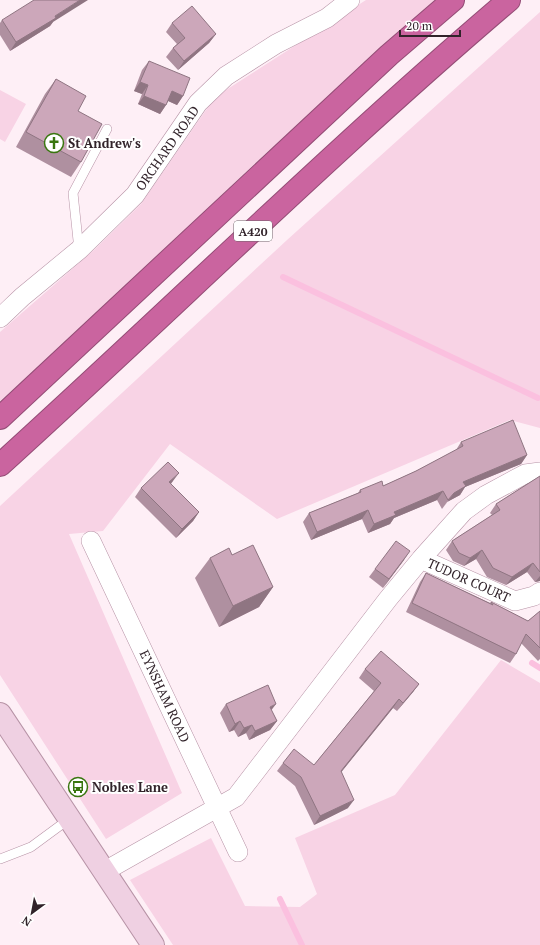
<svg xmlns="http://www.w3.org/2000/svg" width="540" height="945" font-family="'PT Serif',serif">
<rect width="100%" height="100%" fill="#feeff6"/>
<path fill="#f8d3e5" d="M366,0H441L265,154L62,346L0,401V332L94,250L141,204L215,97Z
M540,12V428L510,420L277,519L170,444L103,531L69,534L182,793L106,839L0,675V506L287,240Z
M0,90L26,104L5,142L0,139Z
M501,660L540,683V945H173L130,880L211,838L245,906L300,907L317,894L295,838L395,795Z"/>
<g fill="none" stroke-linecap="round" stroke-linejoin="round">
<path stroke="#fbc0df" stroke-width="6" d="M283,277L538,398
M532,663L540,668
M280,899L302,945"/>
<defs>
<path id="lane" d="M79,250L73,193L107,129
M0,859L31,847L69,819"/>
<path id="street" d="M0,318L22,297L79,250L135,195L198,103L226,76L276,44L327,18L350,0
M91,541L238,852
M421,559L515,601L534,596L540,592
M105,871L236,797L388,599L421,559L464,511L486,495L525,474L540,472"/>
<path id="secondary" d="M0,714L153,945"/>
<path id="highway" d="M0,418L389,55L453,0
M0,465C170,311 334,149 509,0"/>
</defs>
<use href="#lane" stroke="#b793a6" stroke-width="10"/>
<use href="#street" stroke="#b793a6" stroke-width="20"/>
<use href="#secondary" stroke="#b793a6" stroke-width="24"/>
<use href="#highway" stroke="#944d76" stroke-width="24"/>
<use href="#lane" stroke="#fff" stroke-width="9"/>
<use href="#street" stroke="#fff" stroke-width="19"/>
<use href="#secondary" stroke="#efd0e2" stroke-width="22"/>
<use href="#highway" stroke="#ca649f" stroke-width="22"/>
</g>
<path fill="#af90a0" d="M2,20L53,22L50,26L10,51L0,35V23Z
M172,23L216,34L209,43L178,70L166,57L173,48L177,44L166,32Z
M149,61L183,96L177,105L168,101L166,105L160,114L138,104L142,94L134,91L142,70Z
M56,79L81,162L71,177L16,147L45,94Z
M461,442L527,455L521,464L465,487L460,495L447,502L442,509L437,500L394,518L390,524L368,533L362,519L311,540L303,522L309,513L358,493L360,490L383,486L416,471L456,450Z
M540,476V581L535,582L527,572L506,585L487,577L476,559L464,566L453,561L446,550L452,541L492,515L490,513L496,504Z
M173,481L171,484L199,512L193,521L176,538L135,497L141,488Z
M232,555L273,587L259,607L219,627L195,578L210,558Z
M404,560L383,588L369,577L375,569Z
M426,573L490,603L491,602L528,621L540,611V659L538,661L521,643L516,654L510,663L406,612L420,582Z
M365,669L419,684L413,692L397,711L393,708L341,772L348,808L314,825L295,786L277,771L283,763L314,765L374,691L359,678Z
M226,704L271,710L277,721L270,730L249,740L246,733L238,737L234,730L229,732L220,713Z"/>
<path fill="#8f7582" d="M80,0H88L53,22L50,26L10,51L16,42L55,16Z
M216,34L209,43L178,70L184,61Z
M140,82L148,85L142,94L134,91Z
M172,91L183,96L177,105L166,100Z
M144,96L166,105L160,114L138,104Z
M527,455L521,464L465,487L460,495L447,502L442,509L454,493L463,482Z
M179,473L173,481L163,491L169,482Z
M443,491L437,500L394,518L390,524L368,533L374,524L394,512Z
M368,510L362,519L311,540L317,532Z
M199,512L193,521L176,538L182,529Z
M482,550L476,559L464,566L470,558Z
M410,551L404,560L383,588L389,579Z
M533,563L527,572L506,585L512,577Z
M540,576V581L535,582Z
M273,587L259,607L219,627L233,606Z
M419,684L413,692L397,711L403,703Z
M399,699L393,708L335,780L341,771Z
M276,704L270,712V707Z
M240,721L234,730L229,732L235,724Z
M277,721L270,730L249,740L255,731Z
M252,725L246,733L238,737L244,728Z
M354,800L348,808L314,825L320,816Z"/>
<path fill="#cca7ba" stroke="#8f7582" d="M34,0H80L55,16L56,18L16,42L2,20Z
M192,6L216,34L184,61L173,48L185,38L172,23Z
M149,61L190,78L183,96L172,91L166,105L144,96L148,85L140,82Z
M56,79L86,96L78,111L102,124L81,162L26,132Z
M513,420L527,455L463,482L466,486L454,493L448,500L443,491L394,512L396,515L374,524L368,510L317,532L309,513L361,492L360,490L382,481L383,486L416,471L463,446L461,442Z
M168,462L179,473L169,482L199,512L182,529L141,488Z
M540,476V572L533,563L512,577L493,568L482,550L470,558L459,553L452,541L500,510L496,504Z
M396,541L410,551L389,579L375,569Z
M253,545L273,587L233,606L210,558L229,548L232,555Z
M426,573L493,605L491,602L528,621L540,611V648L526,634L516,654L412,603Z
M381,651L419,684L403,703L399,699L341,771L354,800L320,816L301,777L283,763L294,749L314,765L381,683L365,669Z
M268,685L276,704L270,707L277,721L255,731L252,725L244,728L240,721L235,724L226,704Z"/>
<defs>
<symbol id="church-ring" viewBox="-11 -11 22 22"><circle r="9.5" fill="#fff" stroke="#39760f" stroke-width="1.5"/><path d="M-1.2-6h2.4v3.5h3.3v2.4h-3.3V6h-2.4V-.1h-3.3v-2.4h3.3Z" fill="#39760f"/></symbol>
<symbol id="bus-ring" viewBox="-11 -11 22 22"><circle r="9.5" fill="#fff" stroke="#39760f" stroke-width="1.5"/><path d="M-5-6H5V4H4V6H2V4H-2V6H-4V4H-5ZM-3.5-4V0h7V-4ZM-3.5 1.2v1.5H-2V1.2ZM2 1.2v1.5H3.5V1.2Z" fill="#39760f"/></symbol>
</defs>
<g fill-rule="evenodd">
<use href="#church-ring" x="43" y="132" width="22" height="22"/>
<use href="#bus-ring" x="67" y="776" width="22" height="22"/>
</g>
<g text-anchor="middle" dominant-baseline="central" stroke-width="4" stroke-linejoin="round" paint-order="stroke">
<rect fill="#fff" stroke="#6f656a" stroke-width="1" x="234" y="221" width="38" height="20" rx="3"/>
<g font-size="12" font-weight="bold" fill="#31232a">
<text x="253" y="231">A420</text>
</g>
<g font-size="13" font-weight="bold" fill="#31232a" stroke="#fff" text-anchor="start">
<text x="68" y="143">St Andrew's</text>
<text x="92" y="787">Nobles Lane</text>
</g>
<g font-size="13" fill="#31232a" stroke="#fff">
<text transform="translate(167 148) rotate(-55)">ORCHARD ROAD</text>
<text transform="translate(469 580) rotate(24)">TUDOR COURT</text>
<text transform="translate(165 696) rotate(65)">EYNSHAM ROAD</text>
</g>
</g>
<g transform="translate(32 913) rotate(212)" stroke="#ffffff" stroke-width="3" paint-order="stroke">
<path d="M0-3L7 15L0 10L-7 15Z" fill="#31232a"/>
<text y="-6" font-size="11" font-weight="bold" text-anchor="middle" fill="#31232a">N</text>
</g>
<path d="M400 30v6h60v-6" fill="none" stroke="#31232a" stroke-width="2"/>
<text x="406" y="30" font-size="12" fill="#31232a" stroke="#ffffff" stroke-width="3" paint-order="stroke">20 m</text>
</svg>
